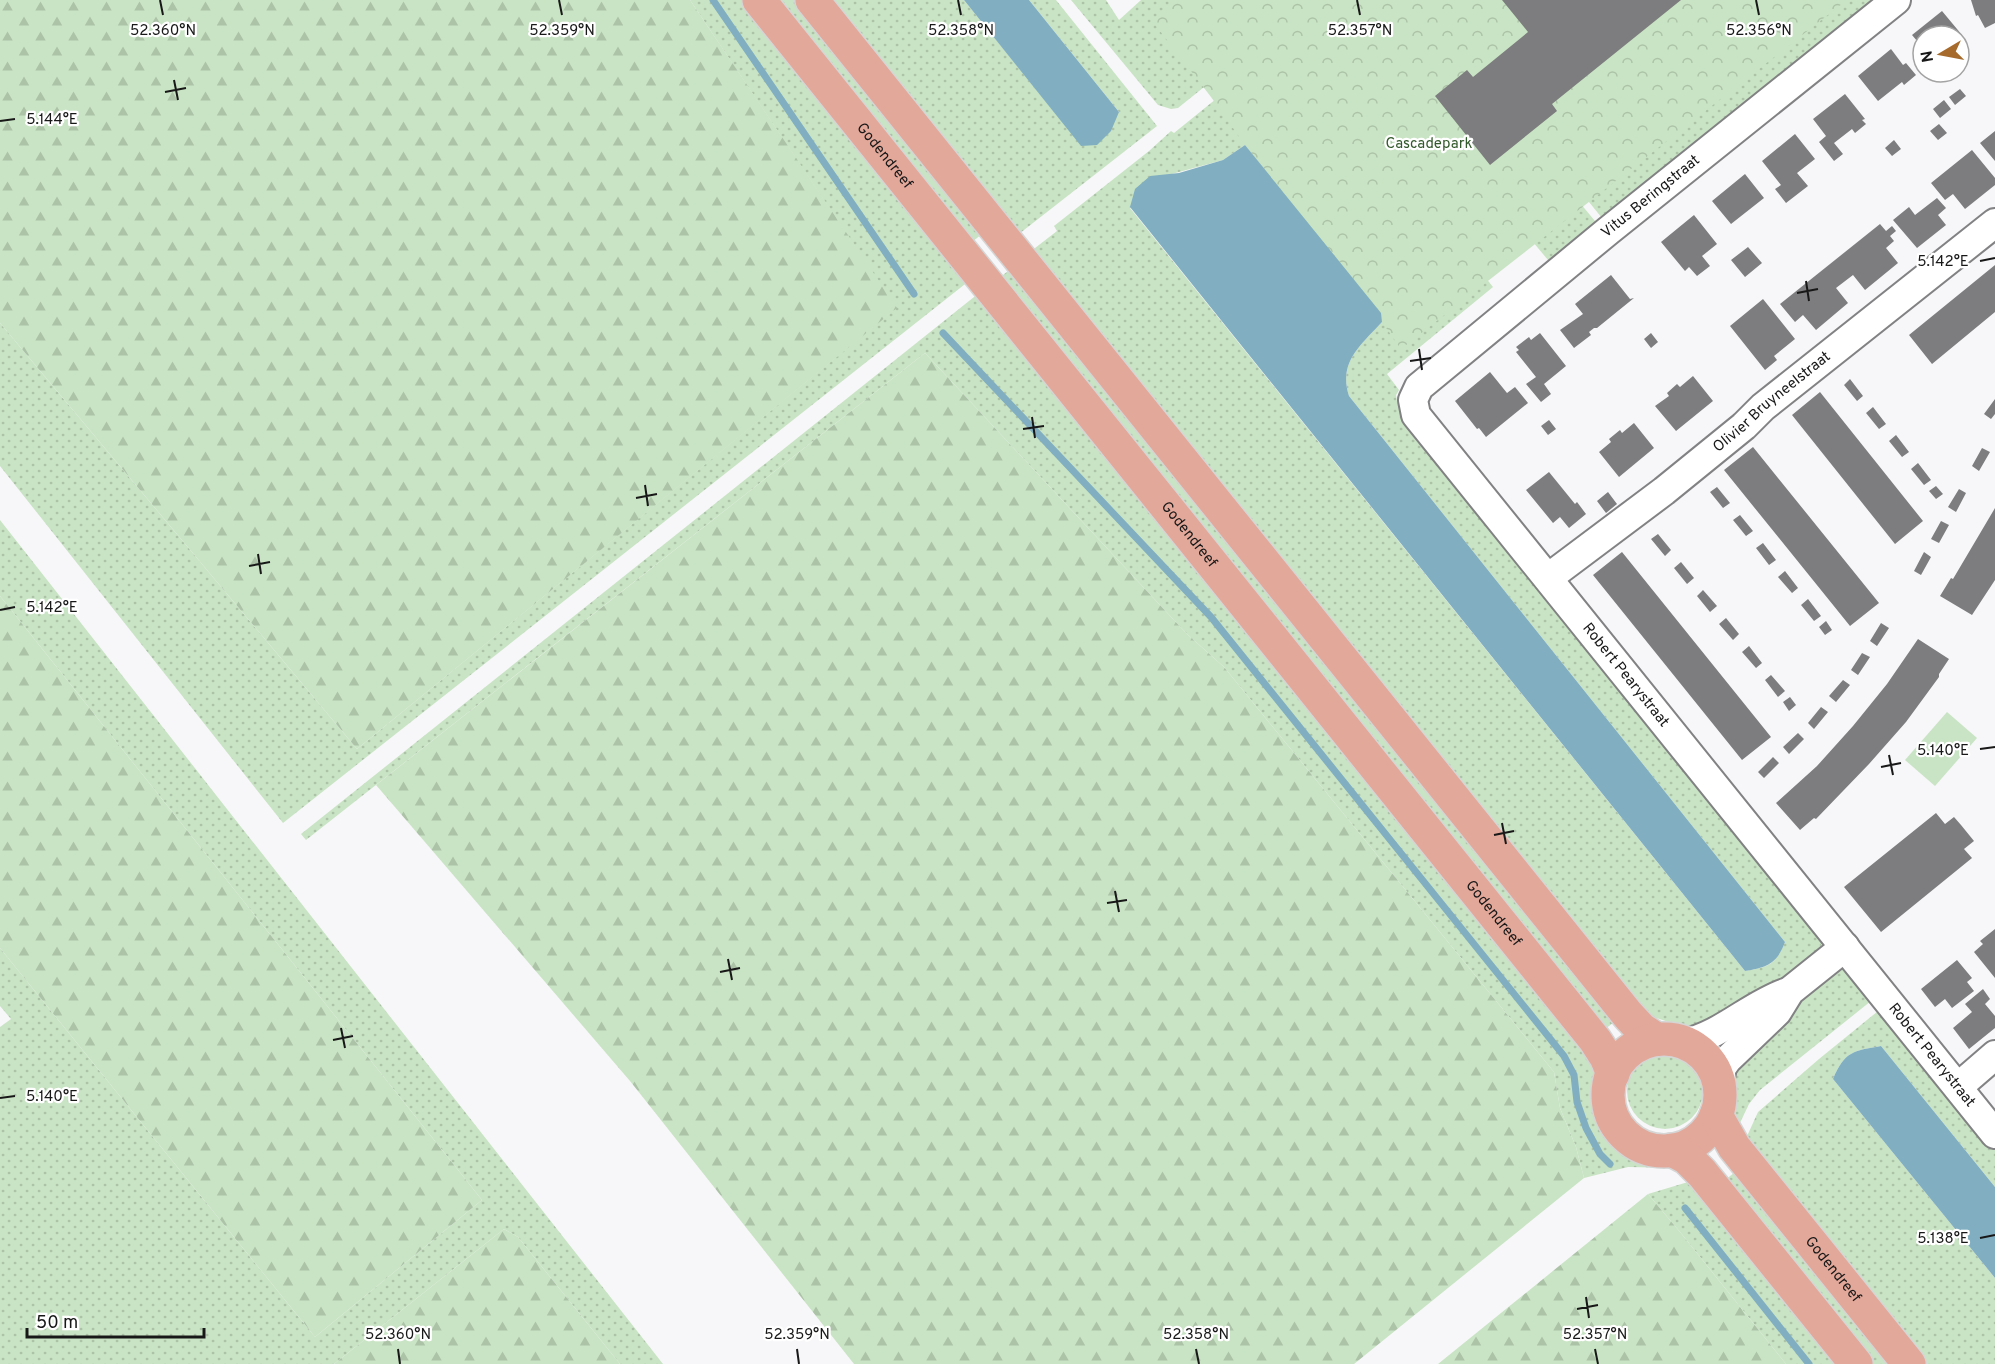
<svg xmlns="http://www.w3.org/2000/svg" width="1995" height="1364" font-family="Overpass,sans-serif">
<defs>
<pattern id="grass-dots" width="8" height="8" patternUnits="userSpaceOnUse" patternTransform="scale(1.5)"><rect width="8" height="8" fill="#c9e4c4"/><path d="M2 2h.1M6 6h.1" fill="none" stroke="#acc3a8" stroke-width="1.8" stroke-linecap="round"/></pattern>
<pattern id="forest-firs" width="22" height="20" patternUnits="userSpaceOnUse" patternTransform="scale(1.5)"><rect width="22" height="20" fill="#c9e4c4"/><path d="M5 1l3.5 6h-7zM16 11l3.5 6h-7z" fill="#acc3a8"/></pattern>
<pattern id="park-crowns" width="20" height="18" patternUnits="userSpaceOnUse" patternTransform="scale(1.5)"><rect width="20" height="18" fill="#c9e4c4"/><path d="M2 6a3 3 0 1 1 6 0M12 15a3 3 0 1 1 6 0" fill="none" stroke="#acc3a8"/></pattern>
</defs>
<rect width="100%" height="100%" fill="#f7f7f9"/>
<path fill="url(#grass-dots)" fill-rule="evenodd" d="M690,0H748L974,277L283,823L0,466V323L357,749L896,308Z
M768,0H804L988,229L966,247Z
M823,0H964L1081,145L1119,112L1029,0H1056L1157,126L1015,237Z
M1071,0H1106L1119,20L1141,0H1312L1178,108L1171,109L1158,105Z
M1807,0H1882L1606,223L1576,186Z
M1264,60L1313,61L1493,287L1387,374L1399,390L1396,395L1397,402L1824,939L1816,956L1722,1017L1701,1026H1681L1641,1013L1026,255L1057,231L1054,226L1149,151L1171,131L1174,133ZM1245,145L1382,322C1361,345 1338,362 1349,396L1785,942C1776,965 1768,967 1745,971L1130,208L1168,175L1223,160Z
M1570,191L1600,227L1553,266L1523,230Z
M1017,264L1622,1016L1600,1033L994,282Z
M984,289L1591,1045C1593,1055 1598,1066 1598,1077C1599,1081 1597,1086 1597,1091C1598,1113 1609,1139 1630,1150C1645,1158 1663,1158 1677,1168L1628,1167L1584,1178L1576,1147L1560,1108L1554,1072L1224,667L1187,634L925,353L306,840L301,834Z
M0,520L663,1364H620L518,1237L504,1229L334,1364H0V1027L11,1019L0,1006V948L315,1337L482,1200L0,596Z
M1845,966L1871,1001L1760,1090L1749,1104L1738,1127L1727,1109L1730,1071L1825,973Z
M1883,1007L1995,1145V1187L1881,1046C1853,1051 1845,1051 1833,1079L1995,1278V1364H1919L1743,1145L1758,1112L1819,1059Z
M1627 1091a38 38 0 1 1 76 0a38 38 0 1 1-76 0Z
M1743,1166L1903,1364H1867L1721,1183Z
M1698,1179L1850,1364H1786L1680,1232L1648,1194Z"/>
<path fill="url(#forest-firs)" d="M0,0H690L897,308L357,749L0,323Z
M925,353L1187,634L1224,667L1554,1072L1560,1108L1576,1147L1584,1178L1354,1364H854L630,1081L376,785Z
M0,596L482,1200L315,1337L0,948Z
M1648,1194L1680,1232L1786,1364H1438Z
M504,1229L518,1237L620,1364H334Z"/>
<path fill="url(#park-crowns)" d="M1180,0H1847L1401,349L1382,322L1381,313L1245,145L1211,97L1153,22Z"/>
<path fill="#c9e4c4" d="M1947,712L1977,738L1935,786L1905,760Z"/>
<path fill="#81afc1" d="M964,0H1029L1119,112L1111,131L1097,145L1081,146Z
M1245,145L1381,313L1382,322C1361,345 1338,362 1349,396L1785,942C1777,964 1767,967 1745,971L1130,207L1135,189L1150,176L1179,173L1223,160Z
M1881,1046L1995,1187V1278L1833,1079C1845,1051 1853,1051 1881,1046Z"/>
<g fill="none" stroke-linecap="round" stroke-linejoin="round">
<path stroke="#81afc1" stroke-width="7" d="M713,0L914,294
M943,333L1211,617L1564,1056L1574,1075L1577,1102L1586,1128L1600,1154L1610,1164
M1685,1208L1809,1364"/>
</g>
<path fill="#7d7d7f" d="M1502,0H1681L1552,104L1557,111L1490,165L1435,96L1467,70L1473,77L1528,32Z
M1971,0H1995V23L1985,28L1978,15L1976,16Z
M1942,11L1962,35L1959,38V36H1923V48L1912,35Z
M1891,49L1903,65L1906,63L1916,75L1904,85L1902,82L1878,101L1858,76Z
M1960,89L1966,96L1955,105L1949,97Z
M1845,94L1865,119L1862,120L1866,124L1855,133L1852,129L1834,143L1843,154L1834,161L1819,142L1826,136L1813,119Z
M1944,100L1951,109L1940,118L1933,109Z
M1939,124L1947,133L1938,140L1930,131Z
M1995,131V161L1980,143Z
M1795,134L1815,159L1797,173L1808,186L1786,203L1775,189L1781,185L1762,161Z
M1894,140L1901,149L1892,156L1885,148Z
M1972,150L1995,178V185L1965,209L1953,194L1945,200L1931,183Z
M1745,174L1764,198L1731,224L1712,201Z
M1937,198L1946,208L1938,215L1946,225L1917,248L1893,220L1909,207L1915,215Z
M1694,215L1717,244L1702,256L1710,266L1697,276L1689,267L1685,271L1661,242Z
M1880,224L1886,231L1892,226L1896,231L1890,236L1894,241L1886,248L1898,263L1865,290L1853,275L1836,288L1848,303L1816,330L1803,315L1795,322L1780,304Z
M1748,247L1762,263L1745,277L1731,260Z
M1995,265V312L1932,364L1909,335Z
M1611,275L1630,299L1634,298L1597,328H1594L1589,332L1591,335L1574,348L1560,330L1583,314L1575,304Z
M1763,299L1795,339L1774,356L1777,360L1765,370L1730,326Z
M1540,333L1566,366L1544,384L1551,394L1541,402L1526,384L1536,377L1516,352L1519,350L1516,347L1529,337L1531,340Z
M1651,333L1658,342L1651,348L1644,339Z
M1490,372L1507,393L1515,387L1528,403L1486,437L1479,428L1477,429L1455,401Z
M1693,376L1713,401L1676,431L1655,406L1669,396L1667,393L1677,384L1680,387Z
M1850,379L1863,396L1857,401L1844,385Z
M1820,392L1923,521L1895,544L1792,415Z
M1995,399V414L1991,419L1984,414Z
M1873,407L1886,424L1879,429L1866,413Z
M1549,420L1556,429L1548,435L1541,426Z
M1634,423L1654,448L1619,477L1599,452L1611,442L1609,439L1620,430L1622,433Z
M1896,435L1909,452L1902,457L1889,441Z
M1753,447L1879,603L1850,626L1724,470Z
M1982,448L1990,452L1979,471L1972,466Z
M1918,463L1931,480L1924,485L1911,469Z
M1549,472L1575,504L1577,502L1586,514L1569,528L1560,517L1553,523L1526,490Z
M1936,486L1943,494L1936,499L1929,491Z
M1717,487L1730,503L1723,508L1710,492Z
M1959,489L1966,493L1956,512L1948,507Z
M1608,492L1617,504L1606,513L1597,501Z
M1995,508V580L1972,615L1940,596L1951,578L1953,579Z
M1740,515L1753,531L1746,536L1733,520Z
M1941,521L1949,525L1939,543L1931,539Z
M1658,534L1671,550L1665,556L1651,539Z
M1763,543L1776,560L1769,565L1756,548Z
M1622,552L1771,737L1742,760L1593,575Z
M1924,552L1931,557L1921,575L1914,571Z
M1681,562L1694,578L1687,584L1674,568Z
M1785,571L1798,588L1792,593L1778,577Z
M1703,590L1717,606L1710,612L1697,596Z
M1808,599L1821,616L1814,621L1801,605Z
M1726,618L1739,634L1733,640L1719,624Z
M1826,621L1832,630L1825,635L1819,627Z
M1881,623L1889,628L1877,646L1870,641Z
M1918,639L1949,659L1939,674V677L1906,722L1869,764L1816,819L1814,818L1800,830L1776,803L1817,766L1853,726L1887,684Z
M1749,646L1762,663L1756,668L1742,652Z
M1862,653L1870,657L1858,675L1851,670Z
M1771,675L1785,691L1778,697L1765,680Z
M1843,680L1850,685L1836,702L1829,696Z
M1790,697L1796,705L1789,711L1783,702Z
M1821,707L1828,712L1814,729L1808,723Z
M1798,733L1804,739L1789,754L1783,747Z
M1773,757L1779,763L1764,778L1758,772Z
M1936,813L1945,824L1954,817L1961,825L1974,841L1964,849L1972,858L1881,932L1844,887Z
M1995,929V978L1974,952L1983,944L1980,941Z
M1957,960L1972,978L1967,982L1974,991L1952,1008L1945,999L1935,1007L1921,989Z
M1983,989L1990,999L1985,1004L1995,1016V1028L1969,1049L1953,1028L1972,1012L1965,1004Z"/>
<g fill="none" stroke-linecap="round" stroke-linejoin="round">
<defs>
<g id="minor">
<path id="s1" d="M1896,0L1608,231L1419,387L1413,400L1416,415L1995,1134"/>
<path id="s2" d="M1548,578L1664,491L1744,426L1763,407L1995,223"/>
<path d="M1685,1043C1722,1035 1749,1006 1785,993"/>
<path d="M1719,1083L1722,1067L1727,1060L1777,1012L1790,991L1845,947"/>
<path d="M1958,1087L1995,1055"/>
</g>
<g id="major">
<path id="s3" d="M759,0L1595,1040L1606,1057L1613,1074"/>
<path d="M812,0L1628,1015L1641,1029L1656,1039"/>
<circle cx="1664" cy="1095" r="56"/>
<path id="s4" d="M1716,1115L1734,1147L1909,1364"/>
<path d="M1672,1150L1687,1158L1702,1173L1856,1364"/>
</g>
</defs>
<use href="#minor" stroke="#828284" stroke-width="32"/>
<use href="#major" stroke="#d5d5d5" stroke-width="36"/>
<use href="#minor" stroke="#fff" stroke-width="28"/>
<use href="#major" stroke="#e2a89a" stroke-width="33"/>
</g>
<path fill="none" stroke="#181818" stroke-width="2" d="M160,0L163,15M559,0L562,15M958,0L961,15M1357,0L1360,15M1756,0L1759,15M174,80L178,100M165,92L186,88M0,121L15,119M1980,261L1995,258M1806,281L1809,301M1797,293L1818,289M1419,349L1422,370M1410,361L1431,358M1032,417L1035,438M1023,429L1044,426M645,485L648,506M636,498L657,494M258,554L261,574M249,566L270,562M0,610L15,607M1980,749L1995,747M1889,755L1893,775M1881,767L1901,763M1502,823L1506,844M1494,835L1514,831M1115,891L1119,912M1107,903L1127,900M728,959L732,980M720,972L740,968M341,1028L345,1048M333,1040L353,1036M0,1098L15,1096M1980,1238L1995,1235M1586,1297L1589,1318M1577,1309L1598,1305M398,1349L400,1364M797,1349L799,1364M1196,1349L1199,1364M1595,1349L1598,1364"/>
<g text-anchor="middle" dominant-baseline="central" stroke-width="4.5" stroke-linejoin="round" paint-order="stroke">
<g font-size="15" fill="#31592a" stroke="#fff">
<text x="1429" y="144">Cascadepark</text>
</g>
<g font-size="15" fill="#181818" stroke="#fff">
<text stroke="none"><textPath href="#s3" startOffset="200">Godendreef</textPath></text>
<text transform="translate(1651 197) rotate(-39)">Vitus Beringstraat</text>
<text stroke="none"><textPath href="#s2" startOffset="285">Olivier Bruyneelstraat</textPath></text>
<text stroke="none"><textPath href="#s3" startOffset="686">Godendreef</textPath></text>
<text stroke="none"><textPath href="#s1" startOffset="978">Robert Pearystraat</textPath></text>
<text stroke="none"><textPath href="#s3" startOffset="1172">Godendreef</textPath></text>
<text stroke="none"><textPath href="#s1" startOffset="1466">Robert Pearystraat</textPath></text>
<text stroke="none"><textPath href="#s4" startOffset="194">Godendreef</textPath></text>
</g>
</g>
<g font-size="15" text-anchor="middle" fill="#181818" stroke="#fff" stroke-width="4.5" stroke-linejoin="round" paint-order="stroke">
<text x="163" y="35">52.360°N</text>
<text x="562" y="35">52.359°N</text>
<text x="961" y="35">52.358°N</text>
<text x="1360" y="35">52.357°N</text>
<text x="1759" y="35">52.356°N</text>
<text x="52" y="124">5.144°E</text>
<text x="1943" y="266">5.142°E</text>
<text x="52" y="612">5.142°E</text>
<text x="1943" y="755">5.140°E</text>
<text x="52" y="1101">5.140°E</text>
<text x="1943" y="1243">5.138°E</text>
<text x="398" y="1339">52.360°N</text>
<text x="797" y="1339">52.359°N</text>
<text x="1196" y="1339">52.358°N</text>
<text x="1595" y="1339">52.357°N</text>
</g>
<g transform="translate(1941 54) rotate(260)"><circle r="28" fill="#ffffff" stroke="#a3a3a3" stroke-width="1.5"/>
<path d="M0-4.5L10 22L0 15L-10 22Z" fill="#a66b2c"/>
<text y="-9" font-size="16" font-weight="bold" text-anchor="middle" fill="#181818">N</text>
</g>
<path d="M27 1328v9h177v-9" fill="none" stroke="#181818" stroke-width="3"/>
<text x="36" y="1328" font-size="18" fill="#181818" stroke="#ffffff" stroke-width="4.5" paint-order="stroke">50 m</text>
</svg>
